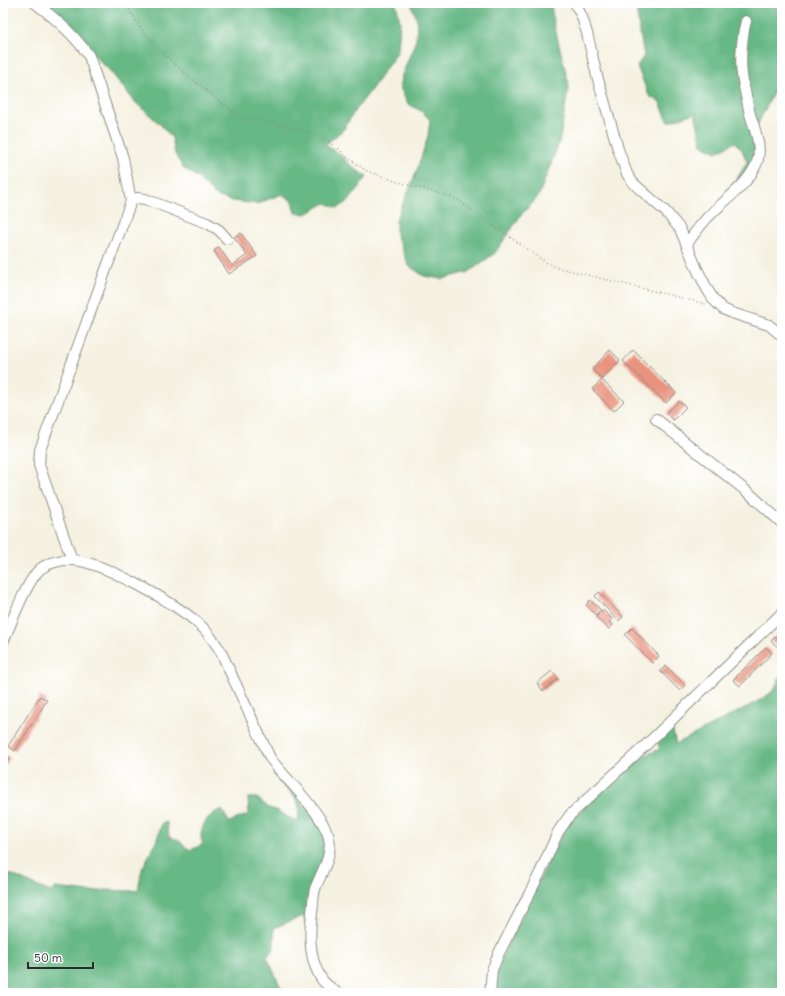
<svg xmlns="http://www.w3.org/2000/svg" width="785" height="996" font-family="Delius,sans-serif">
<rect width="100%" height="100%" fill="#fff"/>
<filter id="ink" filterUnits="userSpaceOnUse"><feTurbulence type="fractalNoise" baseFrequency=".025" numOctaves="2"/><feDisplacementMap in="SourceGraphic" scale="8" xChannelSelector="R" yChannelSelector="G"/><feConvolveMatrix kernelMatrix="1 2 1 2 8 2 1 2 1" color-interpolation-filters="sRGB"/></filter>
<filter id="wash" filterUnits="userSpaceOnUse"><feTurbulence type="fractalNoise" baseFrequency=".012" numOctaves="4" result="noise"/><feDisplacementMap in="SourceGraphic" scale="16" xChannelSelector="R" yChannelSelector="G"/><feGaussianBlur stdDeviation="0.9" result="paint"/><feColorMatrix in="noise" values="0 0 0 0 0 0 0 0 0 0 0 0 0 0 0 0 0 1.4 0 .05"/><feComposite in="paint" operator="in"/></filter>
<g filter="url(#wash)">
<rect width="100%" height="100%" fill="#f5f1e1"/>
<path fill="#66b884" stroke="#487258" d="M41,3H396L400,22L398,51L371,90L352,115L344,129L325,145L340,154L354,168L367,177L349,201L338,208L326,203L306,214L295,213L292,201L282,194L257,204L233,201L216,196L197,177L183,168L175,154L172,138L160,124L136,103L110,71Z
M411,3H551L553,20L569,85L559,143L538,197L521,215L495,253L469,272L442,279L424,276L409,266L396,234V220L416,173L428,136L430,120L421,111L407,103L400,87L402,75L416,40L417,20Z
M635,3H782V75L753,134L756,155L753,165L733,190V185L747,162L742,150L735,142L717,152L702,145L695,113L668,122L660,102L649,96L637,66L644,56Z
M782,672V993H492L495,971L553,852L569,821L630,766L645,755L660,749L656,740L672,727L676,744L764,698L774,690Z
M277,772L317,820L328,846L307,924L303,916L274,928V948L267,957L282,990L279,993H3V872C20,877 34,886 51,892L56,888L90,892L106,890L128,891L138,890L142,869L156,842L162,823L167,822L169,837L180,841L184,846L191,850L203,844C202,842 201,839 201,837C200,826 211,811 222,810L229,822L249,814L248,798H257L269,808L276,810L289,818L298,821L299,807L297,800L275,777L274,774Z"/>
<g id="blocks">
<path fill="#e9937f" d="M241,233L257,256L229,274L214,251L219,247L232,266L247,255L234,237Z
M610,350L620,360L602,379L592,369Z
M633,350L676,393L666,403L623,361Z
M602,380L624,401L614,411L592,389Z
M679,401L686,407L673,420L666,413Z
M599,592L623,617L618,621L595,596Z
M590,600L601,610L596,615L586,605Z
M603,610L612,619L609,622L613,625L609,629L596,617Z
M632,628L659,656L652,663L625,635Z
M782,630V645L779,648L771,641Z
M766,647L772,653L740,686L733,680Z
M666,666L685,685L680,691L660,671Z
M552,671L558,679L543,691L537,683Z
M40,696L47,700L15,751L8,746Z
M3,753L10,758L3,769Z"/>
</g>
</g>
<g filter="url(#ink)">
<use href="#blocks" fill-opacity="0" stroke="#908e86" stroke-width="1"/>
<g fill="none" stroke-linecap="round" stroke-linejoin="round">
<defs>
<path id="minor" d="M35,3C55,18 75,35 89,56L123,158L131,201
M575,3L582,17L587,33L597,76L618,149L627,174L633,183L666,212L680,229L697,269L707,289L714,300L723,309L732,313L769,325L782,336
M687,244C695,232 703,221 714,211C729,197 746,185 755,167C764,150 755,131 750,114C747,101 744,88 742,75C740,59 742,36 746,21
M656,419L750,494L782,523
M72,560L39,465L40,450L131,201L137,198L145,199L207,223L219,230L227,239
M3,642C11,624 26,582 40,569C48,563 62,559 72,560C102,561 176,604 199,624C207,631 214,641 220,650L270,758C287,781 309,799 323,824C325,828 328,833 329,838C333,855 321,873 315,889C313,897 313,906 312,913C309,935 309,962 323,981C327,985 332,989 337,993
M490,993L492,970L499,953L540,873L558,832L570,815L648,743L782,613"/>
</defs>
<use href="#minor" stroke="#908e86" stroke-width="12"/>
<path stroke="#908e86" stroke-width="1.5" stroke-dasharray="1 3" stroke-linecap="butt" d="M125,3L142,30L173,63L234,113L244,119L261,120L318,135L339,149L348,158L367,171L395,181L448,196L459,201L544,261L555,267L706,304"/>
<use href="#minor" stroke="#fff" stroke-width="10"/>
</g>
</g>
<rect width="785" height="996" fill="none" stroke="#fff" stroke-width="16"/>
<path d="M28 962v6h65v-6" fill="none" stroke="#2b2b2b" stroke-width="2"/>
<text x="34" y="962" font-size="12" fill="#2b2b2b" stroke="#ffffff" stroke-width="3" paint-order="stroke">50 m</text>
</svg>
